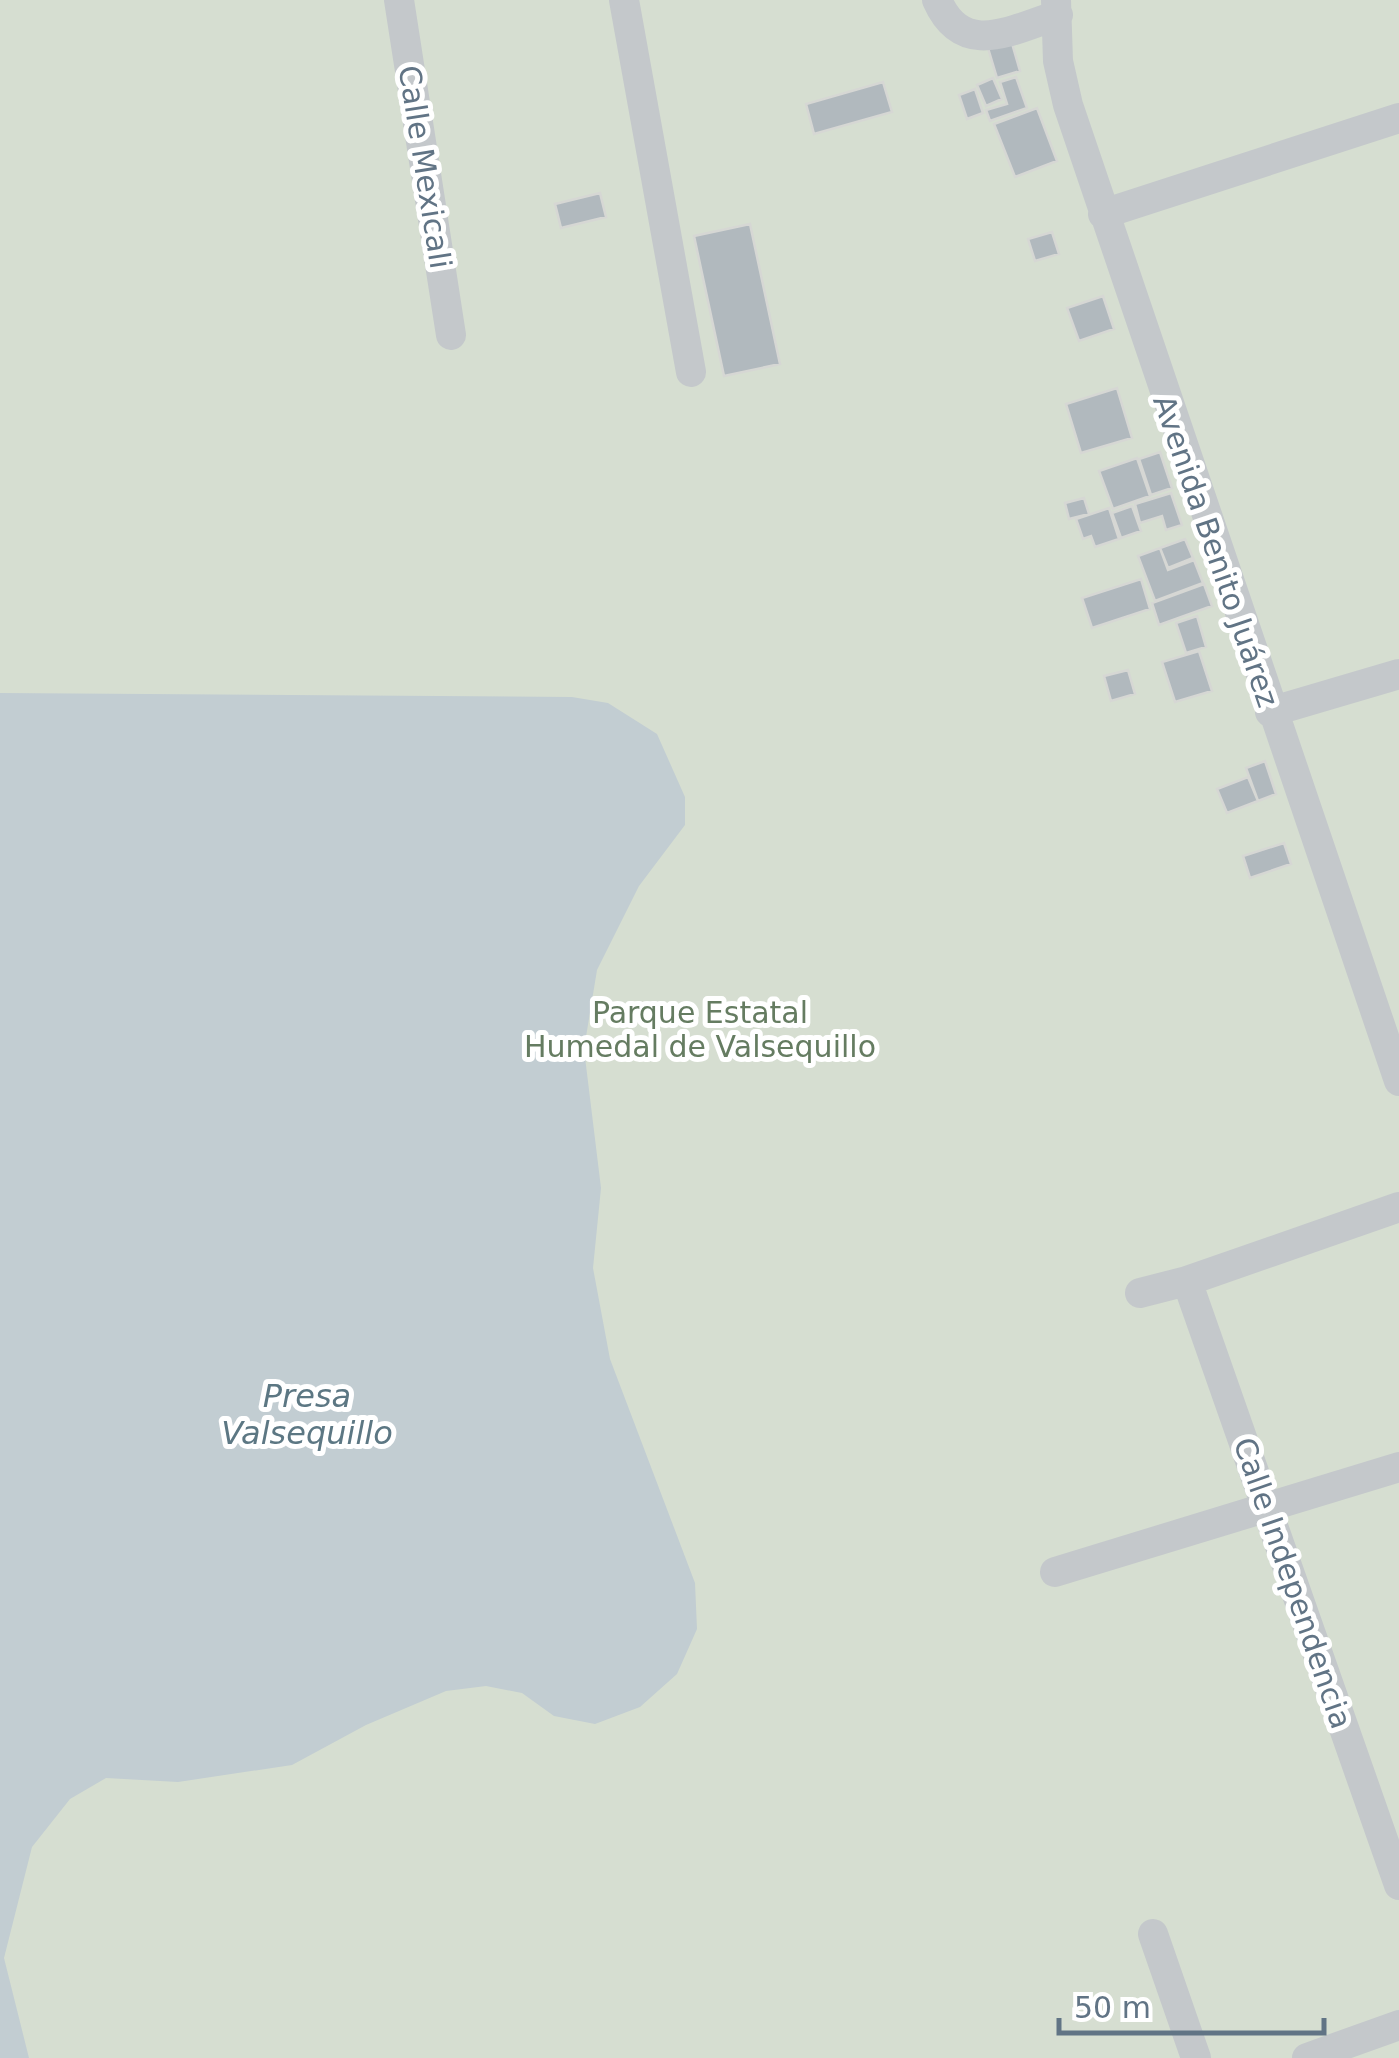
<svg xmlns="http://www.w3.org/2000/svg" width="1399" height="2058" font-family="'DejaVu Sans',sans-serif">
<rect width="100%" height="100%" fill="#f5f5f1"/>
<path fill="#d6ded1" d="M0,0H1399V2058H0Z"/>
<path fill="#c2cdd2" d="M0,693L572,697L608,703L657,734L685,797V825L639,886L597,970L584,1049L601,1188L593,1268L610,1359L695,1583L697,1629L677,1674L640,1707L595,1724L554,1716L522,1693L486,1686L446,1691L366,1725L292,1765L178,1782L106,1778L70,1799L32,1847L4,1958L29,2058H0Z"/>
<path fill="#b1b9be" stroke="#d6d7d4" stroke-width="2.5" d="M1011,40L1020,71L997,78L988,48Z
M1016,77L1027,108L990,121L986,110L1007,104L1000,82Z
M993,78L1002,99L986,106L977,85Z
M883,82L892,112L814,134L806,104Z
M975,89L983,113L967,119L959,95Z
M1037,108L1057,161L1015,177L994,124Z
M600,193L606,217L561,228L555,204Z
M750,224L780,364L724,376L694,236Z
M1052,232L1059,254L1035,261L1028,239Z
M1103,296L1114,329L1079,341L1067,308Z
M1117,388L1132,438L1081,453L1066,404Z
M1160,452L1172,488L1151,495L1139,459Z
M1137,458L1150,496L1113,509L1099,471Z
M1171,493L1182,525L1166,530L1162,516L1140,523L1135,504Z
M1084,498L1089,514L1069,519L1065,503Z
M1132,506L1141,531L1121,538L1112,513Z
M1109,508L1119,539L1095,547L1091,536L1083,539L1076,519Z
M1185,539L1193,558L1168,568L1160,548Z
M1160,548L1168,570L1194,560L1203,583L1155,601L1138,556Z
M1141,579L1150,609L1092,628L1082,598Z
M1204,584L1212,606L1159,625L1152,603Z
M1197,616L1206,647L1186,653L1176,623Z
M1199,651L1212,691L1175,702L1162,662Z
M1128,670L1135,694L1111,701L1104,676Z
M1265,761L1276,794L1258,801L1246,768Z
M1248,777L1258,801L1227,813L1217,789Z
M1284,843L1291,864L1250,878L1243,856Z"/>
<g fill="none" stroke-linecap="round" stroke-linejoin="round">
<path stroke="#c4c8cb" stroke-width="30" d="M399,0L451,335
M624,0L691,372
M937,0C963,59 1011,30 1058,15
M1056,0L1058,61L1068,105L1399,1081
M1103,214L1399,118
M1270,712L1399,674
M1187,1281L1399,1885
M1140,1293L1187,1281L1399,1207
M1055,1572L1399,1467
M1153,1934L1196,2058
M1307,2058L1399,2025"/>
</g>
<g text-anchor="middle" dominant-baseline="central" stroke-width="10" stroke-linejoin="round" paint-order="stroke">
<g font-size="30" fill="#617485" stroke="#fff">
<text transform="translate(425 167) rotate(81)">Calle Mexicali</text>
<text transform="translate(1216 551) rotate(71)">Avenida Benito Juárez</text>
<text transform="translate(1293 1583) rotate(71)">Calle Independencia</text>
</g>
<g font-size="30" fill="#657c61" stroke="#fff">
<text x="700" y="1012">Parque Estatal<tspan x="700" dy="34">Humedal de Valsequillo</tspan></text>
</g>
<g font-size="32" font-style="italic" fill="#5c7783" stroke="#fff">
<text x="307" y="1396">Presa<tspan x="307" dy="37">Valsequillo</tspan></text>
</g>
</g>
<path d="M1059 2018v15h265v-15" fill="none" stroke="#617485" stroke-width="5"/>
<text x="1074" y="2018" font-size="30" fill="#617485" stroke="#ffffff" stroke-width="8" paint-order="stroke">50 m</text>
</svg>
